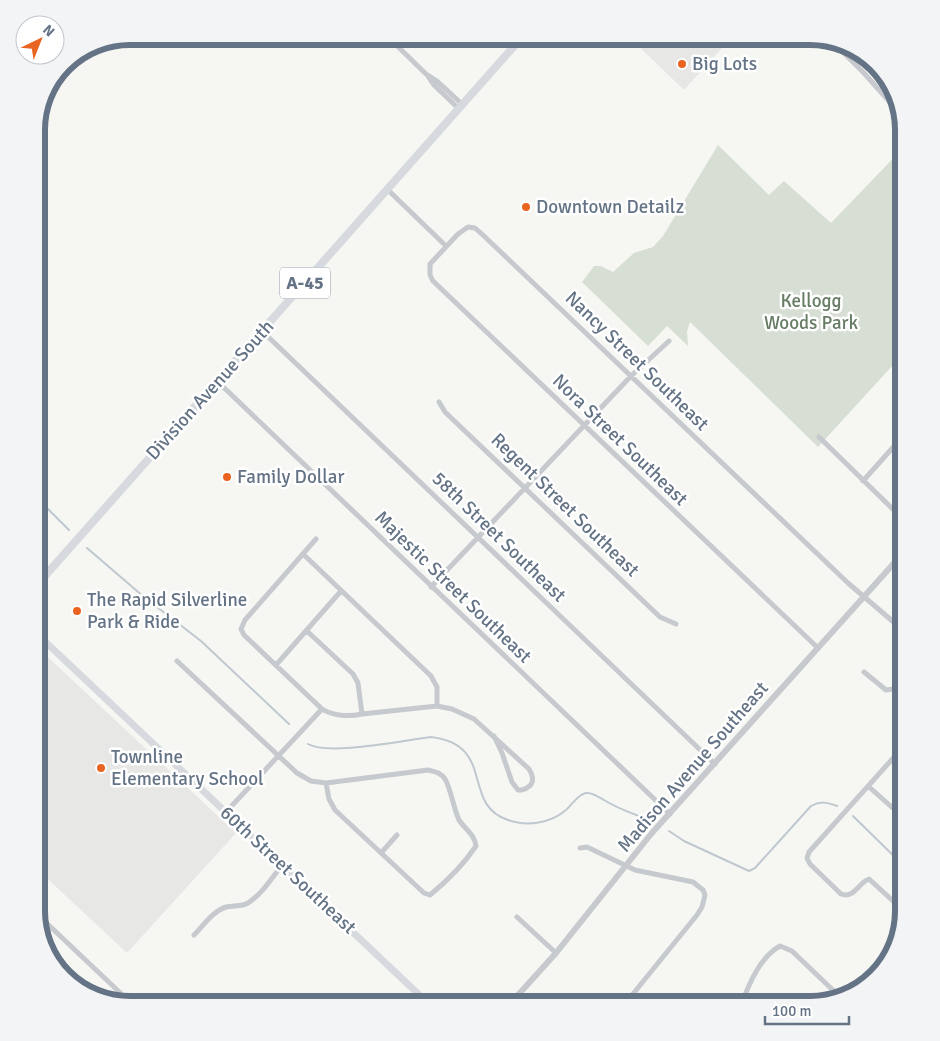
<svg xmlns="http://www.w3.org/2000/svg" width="940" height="1041" font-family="Signika,sans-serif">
<rect width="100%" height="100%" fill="#f6f7f3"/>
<path fill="#e7e8e6" d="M628,36H733L684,90Z
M36,646L236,833L127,953L36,868Z"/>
<path fill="#d7ded4" d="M718,145L769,195L784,181L831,223L904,147V353L818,447L690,322L687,331L688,346L667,326L648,346L582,282L594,266H601L613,272L634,253L653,247L663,236Z"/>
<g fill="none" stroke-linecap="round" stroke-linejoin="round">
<path stroke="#bfc8ce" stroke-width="2" d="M36,492L43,504L69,530
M87,548L144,597L201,641L289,724
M308,744C329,756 404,740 431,737C497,745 460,804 508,820C527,827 551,823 566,810C572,805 578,794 586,793C592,792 599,797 604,800C618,809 634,814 649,820
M853,816L904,866
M669,831L684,841L749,871L755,868L811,806C820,801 827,802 837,806"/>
<path stroke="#c6c9cd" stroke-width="5" d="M387,36L426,74L437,81L463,105
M832,41L863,72L897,110
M428,76L434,85L459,109
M388,190L446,246
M262,331L715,764
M217,381L670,814
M439,402L445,412L660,617L676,624
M819,437L904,520
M863,481L904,435
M316,539L245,620L241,629L244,635L322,709C333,716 349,717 362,714L437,706L452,709L474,719L529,769C535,779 534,786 522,790H518L512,782L502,753L494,736
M303,554L431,676L437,687V706
M431,587L631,376L669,341
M307,631L353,674L358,683L362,714
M818,648L433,281L430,275V264L458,234L468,227L475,228L484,236L848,583L904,631
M177,661L297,773L311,781L326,783L428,770C435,772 440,772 445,779C451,789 453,807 459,820C465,829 475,835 476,846C464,864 447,881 430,895L424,893L335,810L329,799L326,783
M276,665L341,591
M864,672L886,690L893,689L904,677
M904,746L809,852L807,858L810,864L841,894C854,899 858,883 869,879L904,911
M868,786L904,818
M226,812L322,709
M580,848L587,847L635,870L693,882L703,890L705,895L702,907L697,915L624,1005
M381,853L397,835
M37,914L133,1005
M517,917L556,953
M194,935C203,926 213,911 226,907C233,905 241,907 248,903C262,894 272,878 282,865
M896,945L893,938L899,930
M741,1005C749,984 760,957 780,946L792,951L838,995"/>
<path stroke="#c6c9cd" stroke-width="6" d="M509,1005L556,953L651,834L904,552"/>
<path stroke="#d6dadf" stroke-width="7" d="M36,633L430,1005"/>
<path stroke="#d6dadf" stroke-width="8" d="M36,586L523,36"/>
</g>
<g fill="#e96420" stroke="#fff" stroke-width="2">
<circle cx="682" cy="64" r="5"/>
<circle cx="526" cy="207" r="5"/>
<circle cx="227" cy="477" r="5"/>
<circle cx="77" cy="611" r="5"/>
<circle cx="101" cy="768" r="5"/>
</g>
<g text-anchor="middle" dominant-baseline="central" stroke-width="5" stroke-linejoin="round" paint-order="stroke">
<rect fill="#fff" stroke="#929daa" stroke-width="1" x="280" y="267.5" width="50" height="31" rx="4"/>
<g font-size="18" font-weight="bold" fill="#647385">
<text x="305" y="283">A-45</text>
</g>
<g font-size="19" fill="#647385" stroke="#fff" text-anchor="start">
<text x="692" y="64">Big Lots</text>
<text x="536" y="207">Downtown Detailz</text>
<text x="237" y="477">Family Dollar</text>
<text x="87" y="600">The Rapid Silverline<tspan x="87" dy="22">Park &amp; Ride</tspan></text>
<text x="111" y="757">Townline<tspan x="111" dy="22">Elementary School</tspan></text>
</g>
<g font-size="19" fill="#667c63" stroke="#fff">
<text x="811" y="301">Kellogg<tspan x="811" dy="22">Woods Park</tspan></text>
</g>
<g font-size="19" fill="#647385" stroke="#fff">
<text transform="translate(637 361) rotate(44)">Nancy Street Southeast</text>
<text transform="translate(210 390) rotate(-48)">Division Avenue South</text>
<text transform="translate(620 440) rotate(44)">Nora Street Southeast</text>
<text transform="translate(565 505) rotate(44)">Regent Street Southeast</text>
<text transform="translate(499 537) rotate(44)">58th Street Southeast</text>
<text transform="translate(453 587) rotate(44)">Majestic Street Southeast</text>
<text transform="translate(693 767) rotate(-49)">Madison Avenue Southeast</text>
<text transform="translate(288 870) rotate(43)">60th Street Southeast</text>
</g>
</g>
<path d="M0 0H940V1041H0ZM130 45H810A85 85 0 0 1 895 130V911A85 85 0 0 1 810 996H130A85 85 0 0 1 45 911V130A85 85 0 0 1 130 45Z" fill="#f3f4f5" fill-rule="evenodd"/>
<path fill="none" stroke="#647385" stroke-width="6" d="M130 45H810A85 85 0 0 1 895 130V911A85 85 0 0 1 810 996H130A85 85 0 0 1 45 911V130A85 85 0 0 1 130 45Z"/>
<g transform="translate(40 40) rotate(43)"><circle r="24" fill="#ffffff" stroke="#c1c7ce"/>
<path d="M0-4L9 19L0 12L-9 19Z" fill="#e96420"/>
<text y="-8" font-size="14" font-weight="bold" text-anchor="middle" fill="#647385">N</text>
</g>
<path d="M765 1016v8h84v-8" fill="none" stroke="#647385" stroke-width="2.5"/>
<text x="772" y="1016" font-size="15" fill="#647385" stroke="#ffffff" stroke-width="4" paint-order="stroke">100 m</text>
</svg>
